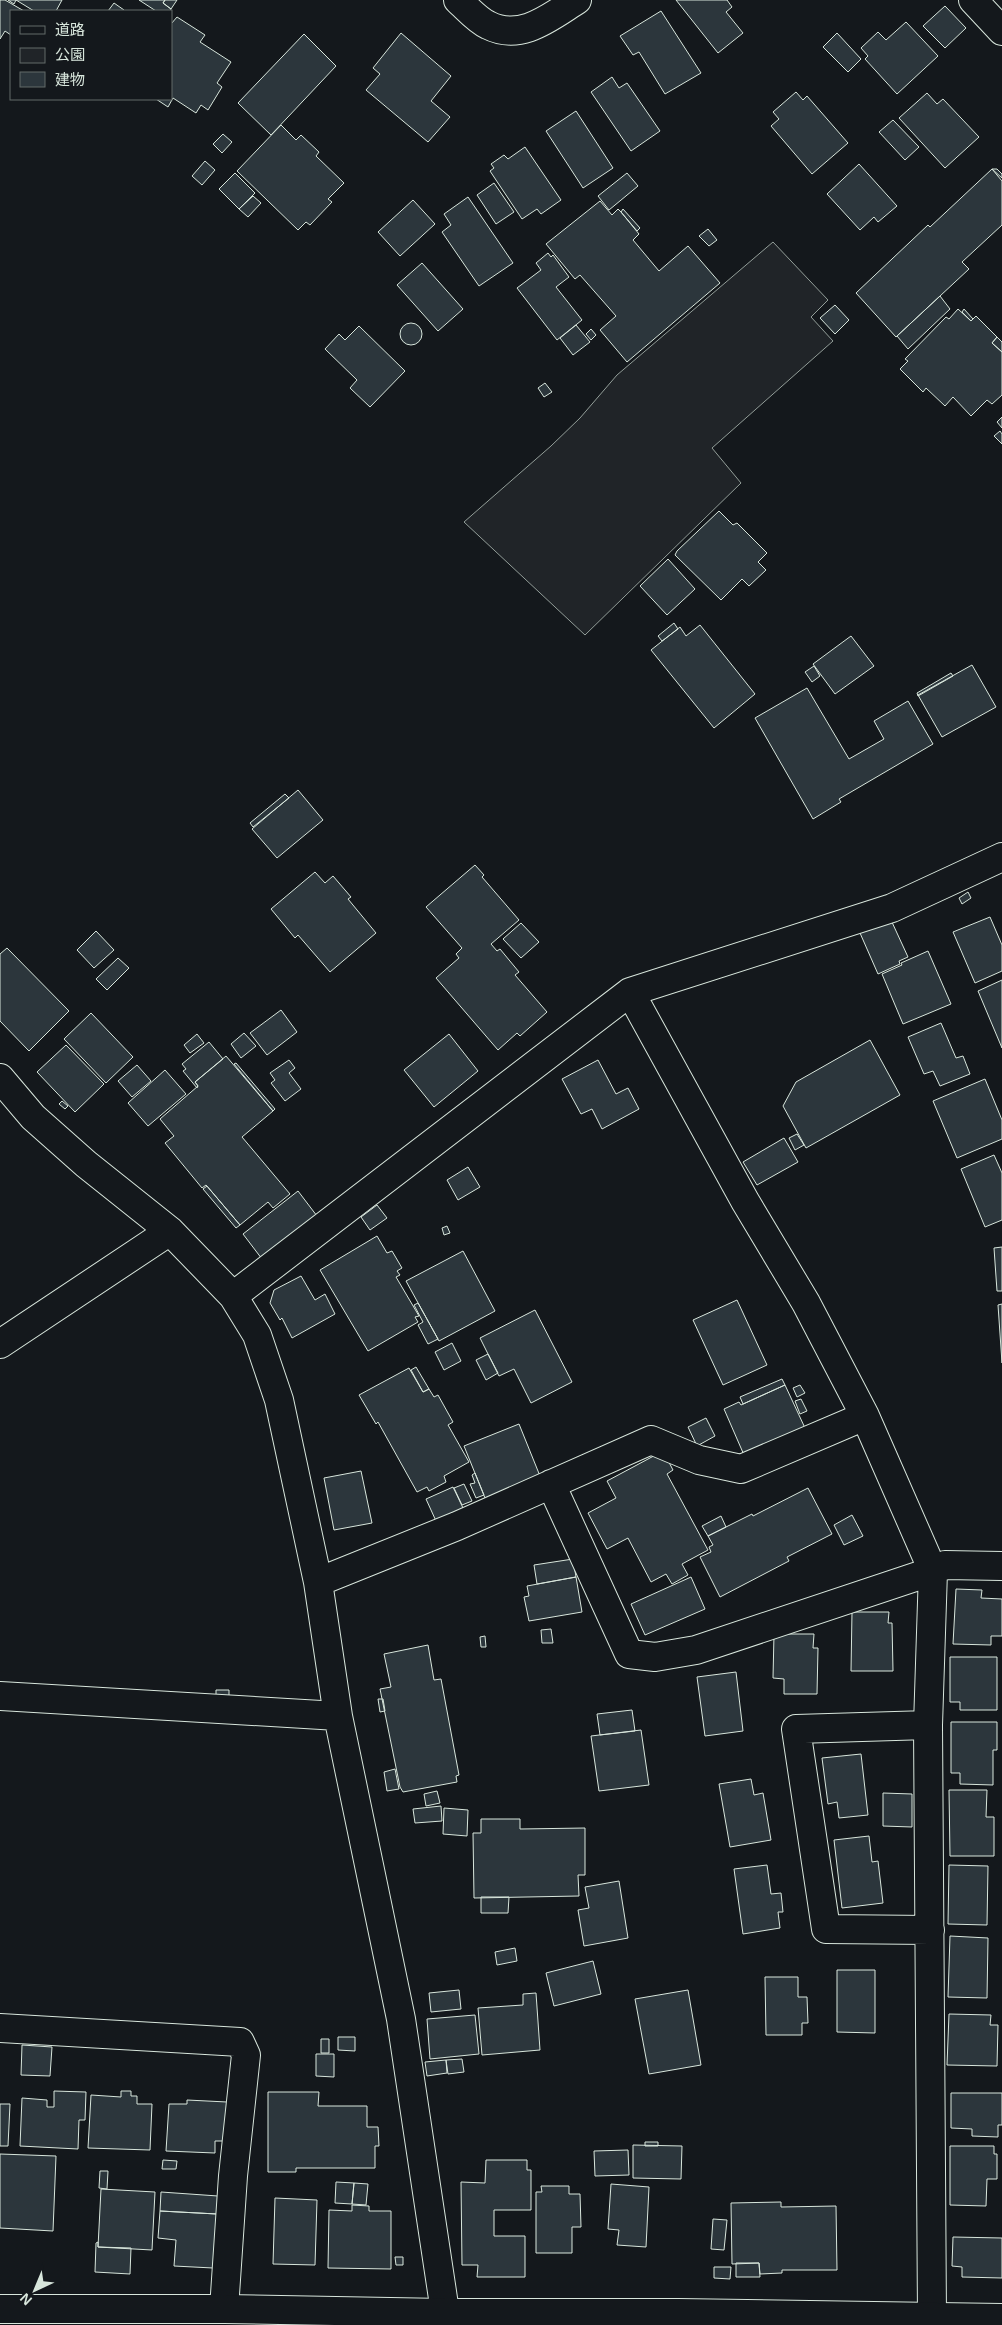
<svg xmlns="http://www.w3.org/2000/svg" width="1002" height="2325" font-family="Helvetica,'Noto Sans JP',sans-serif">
<rect width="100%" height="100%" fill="#14181c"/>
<path fill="#202428" stroke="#939e99" d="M773,242L828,300L811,317L833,341L712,448L741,483L585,635L464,522L551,446L580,418L617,375Z"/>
<path fill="#2c363c" stroke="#d8e6dc" d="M0,0H5L24,11H11V35L5,31L0,39Z
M8,0H62L56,11H34L16,0L14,4Z
M139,0H165L163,3L171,9L170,11H156Z
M165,0H177L171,9L163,3Z
M676,0H727L732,7L726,12L743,33L718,53Z
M114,3L124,10L123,11H108Z
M945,6L966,28L945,48L923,26Z
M661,11L701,73L665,94L639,52L633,55L620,36Z
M177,17L205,35L200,42L231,62L217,83L222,87L208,110L201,105L196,113L173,98L168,107L156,99H171V24Z
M906,22L938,56L897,94L865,59L868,56L861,48L878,32L886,40Z
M401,33L451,76L431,101L450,117L428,142L366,90L380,74L373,68Z
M837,33L861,59L848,72L823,47Z
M304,34L336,66L271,135L238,103Z
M612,77L619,88L627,83L660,131L631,151L591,92Z
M796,92L803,100L807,96L848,143L812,174L771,126L779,119L773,112Z
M927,93L937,104L943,99L979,137L945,168L899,118Z
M576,111L613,168L583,188L546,131Z
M893,120L919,147L905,160L879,132Z
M281,125L296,140L301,135L319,152L316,156L344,183L328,199L332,202L310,225L306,222L298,230L237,171Z
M223,134L232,142L222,153L213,144Z
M525,147L561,200L541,214L537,209L522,219L490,171L494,168L491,164L504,155L508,159Z
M205,161L215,170L202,185L192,176Z
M859,164L897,206L878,222L874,217L860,230L827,194Z
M992,169H997L1002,174V178Z
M992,169L1002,181V225L962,262L969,269L896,337L856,293L928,225L930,227Z
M235,173L255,193L239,209L219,189Z
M627,173L638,186L609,210L598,196Z
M494,183L514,212L496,224L477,195Z
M253,196L261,203L248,217L239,209Z
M468,197L513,263L479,286L442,232L451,225L444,214Z
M413,200L435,224L400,256L378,232Z
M600,201L612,215L618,209L621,212L639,234L633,240L659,271L688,246L720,283L627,362L600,330L616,316L580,275L575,279L546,244Z
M623,209L640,228L637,231L621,212Z
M708,229L717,240L709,246L699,236Z
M548,253L551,257L553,255L569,277L556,287L582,320L557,340L517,288L541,270L536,263Z
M422,263L463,309L438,331L397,285Z
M940,296L950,309L908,349L897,336Z
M835,305L849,320L835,334L820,318Z
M958,309L971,321L976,316L997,337L992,343L1002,352V395L992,404L987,400L971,416L953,397L945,406L926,388L923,392L900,369L908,361L905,359L946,317L949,319Z
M964,309L973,319L971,321L962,312Z
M400 334a11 11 0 1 1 22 0a11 11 0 1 1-22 0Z
M576,325L590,342L573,355L560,338Z
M359,326L405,371L370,407L350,388L357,380L325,349L339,334L345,340Z
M591,329L596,335L591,340L586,334Z
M997,337L1002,342V352L992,343Z
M545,383L552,392L544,397L538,388Z
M1002,417V428L997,422Z
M1000,431L1002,434V444L994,436Z
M719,511L733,525L737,523L767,553L758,562L766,570L749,586L742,579L721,600L675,555L677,551Z
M668,559L695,589L667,615L640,586Z
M674,623L678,629L662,641L658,636Z
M700,625L755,694L714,728L651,650L680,627L686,636Z
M851,636L874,666L835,694L813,664Z
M972,665L996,707L942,737L918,695Z
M814,666L820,676L812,682L805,672Z
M951,673L953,676L918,696L917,693Z
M807,688L849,759L884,739L874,721L908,701L933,744L839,799L841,802L813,819L755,718Z
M298,790L323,820L277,858L252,829Z
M285,794L289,798L253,827L250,823Z
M475,865L484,875L482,877L519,920L491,944L497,951L500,949L519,972L515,975L547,1012L520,1036L517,1033L498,1050L436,978L459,958L456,954L462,948L426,907Z
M315,872L325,883L333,876L351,897L348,899L376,933L330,972L298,935L295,938L271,909Z
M968,892L971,898L962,904L959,898Z
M990,917L1002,945V971L975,983L953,932Z
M891,920L908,957L899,961L900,964L878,974L860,933Z
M521,923L539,942L521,958L503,939Z
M96,931L114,950L94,968L77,950Z
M7,948L69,1011L29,1051L0,1021V954Z
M928,951L951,1004L903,1024L882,974L902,965L901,963Z
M118,958L129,968L107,990L96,979Z
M1002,980V1048L978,991Z
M281,1010L297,1032L267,1055L250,1033Z
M91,1013L133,1057L106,1083L64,1039Z
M941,1023L956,1058L963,1056L970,1074L940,1086L933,1071L924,1074L908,1037Z
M244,1033L256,1046L241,1058L231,1044Z
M197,1034L204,1043L190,1053L184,1045Z
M449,1034L478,1071L434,1107L404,1070Z
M870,1040L900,1095L806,1148L783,1106L796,1082Z
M209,1042L223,1059L195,1082L198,1086L197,1088L183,1071L186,1069L182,1064Z
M66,1045L104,1084L75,1112L37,1072Z
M226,1056L273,1111L242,1137L290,1194L273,1208L268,1202L240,1225L206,1185L202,1188L165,1143L174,1136L160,1119L198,1086L195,1082Z
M289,1060L295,1068L289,1073L301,1089L285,1101L271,1083L275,1080L270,1073Z
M598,1060L616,1094L628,1088L639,1109L602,1129L592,1109L581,1114L562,1079Z
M236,1063L275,1109L273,1111L234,1064Z
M137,1065L151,1081L132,1097L118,1081Z
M165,1070L186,1094L148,1126L128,1103Z
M985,1079L1002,1120V1139L957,1158L933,1101Z
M62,1101L68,1106L65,1109L59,1104Z
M797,1134L804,1145L795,1150L789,1138Z
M784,1138L798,1162L757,1185L743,1162Z
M994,1155L1002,1173V1220L985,1227L961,1169Z
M468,1167L480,1187L458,1200L447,1180Z
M207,1186L240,1225L236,1228L203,1189Z
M298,1191L317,1216L262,1259L243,1234Z
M377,1205L387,1218L370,1230L361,1217Z
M447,1226L450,1233L444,1235L442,1228Z
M377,1236L387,1253L392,1251L402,1268L397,1271L400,1275L396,1277L419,1316L415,1317L418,1322L368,1351L320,1270Z
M1002,1247V1291H997L994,1248Z
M463,1251L495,1311L439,1341L406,1281Z
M301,1276L315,1300L325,1294L335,1314L292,1338L282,1318L280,1320L270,1303L274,1290Z
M737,1300L767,1365L723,1385L693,1320Z
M418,1303L438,1339L428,1344L418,1325L423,1322L414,1305Z
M1002,1304V1363L998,1305Z
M535,1310L572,1382L531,1403L514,1369L499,1376L480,1338Z
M452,1343L461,1361L444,1370L435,1352Z
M488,1354L498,1373L486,1380L476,1360Z
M416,1367L429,1389L423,1392L411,1370Z
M409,1368L423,1392L429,1389L434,1397L438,1395L453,1422L448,1425L469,1462L444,1476L446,1482L429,1491L427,1487L417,1492L378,1422L376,1424L359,1395Z
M782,1379L785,1385L743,1404L740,1397Z
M785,1385L805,1428L744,1455L724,1409L739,1402L741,1405Z
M800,1385L805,1393L797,1397L793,1388Z
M801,1399L807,1411L800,1414L795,1401Z
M706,1418L715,1436L697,1446L688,1427Z
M519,1424L540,1476L485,1498L464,1446Z
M663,1451L673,1470L667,1474L708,1550L682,1564L688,1575L672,1584L666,1574L651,1582L628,1538L607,1549L588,1513L616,1498L607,1481Z
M361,1471L372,1523L334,1530L324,1478Z
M475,1473L484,1495L476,1498L470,1484L475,1483L472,1475Z
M464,1484L472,1501L462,1505L454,1488Z
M453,1487L463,1508L436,1521L426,1499Z
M808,1488L832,1534L787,1557L789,1561L720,1597L700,1557L711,1552L709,1547L713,1545L708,1536L752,1514L753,1516Z
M852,1515L863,1536L844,1545L834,1525Z
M721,1516L726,1527L708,1536L702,1526Z
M573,1559L576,1577L537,1584L534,1565Z
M576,1577L582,1612L529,1621L524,1597L529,1596L527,1586Z
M691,1577L705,1609L645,1635L631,1604Z
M956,1589L982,1590L981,1598L1002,1599V1636H991V1645L953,1644Z
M852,1612H889L888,1623H892L893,1671H851Z
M551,1629L553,1643H542L541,1630Z
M774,1634H814L813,1648H818L817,1694H784V1679L773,1678Z
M485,1636L486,1647H481L480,1637Z
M428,1645L434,1680L441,1679L459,1775L456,1776L457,1782L403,1792L400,1787L380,1689L391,1687L384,1654Z
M950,1657H997V1710H960V1702H950Z
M736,1672L743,1731L705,1736L697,1677Z
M216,1690H229V1701H216Z
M378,1699H383L385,1711L380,1712Z
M632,1710L635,1731L600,1735L597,1714Z
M951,1722H997V1750H993V1785L960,1784V1773H951Z
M641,1730L649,1785L599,1791L591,1736Z
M861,1754L868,1815L839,1818L837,1802L828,1804L822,1758Z
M395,1769L399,1789L387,1791L384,1772Z
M751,1779L754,1795L763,1793L771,1840L730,1847L719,1784Z
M949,1790H987L986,1817H994V1856H950Z
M437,1791L440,1803L426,1806L424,1794Z
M883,1793L912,1794V1827L883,1826Z
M441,1806L442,1821L415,1823L413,1809Z
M444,1808L468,1810L467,1836L443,1834Z
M481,1819H520V1829L585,1828V1875H578L579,1896L474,1898L473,1833H481Z
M869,1836L872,1862L878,1861L883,1903L842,1908L834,1840Z
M767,1865L771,1894L781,1893L783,1912H778L780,1928L743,1934L734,1869Z
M949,1865L988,1866L987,1925L948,1924Z
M619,1881L628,1938L584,1946L578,1910L589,1908L585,1887Z
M481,1897H509L508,1913H481Z
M950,1936L988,1938L987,1998L948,1997Z
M515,1948L517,1961L497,1965L495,1952Z
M593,1961L601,1994L554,2006L546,1973Z
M837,1970H875V2033L837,2032Z
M765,1977H798V1997H807L808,2023H802V2035H766Z
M459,1990L461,2009L431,2012L429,1993Z
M688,1990L701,2065L649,2074L635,1999Z
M536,1993L540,2050L482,2055L478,2008L523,2005V1994Z
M949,2014L991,2015L990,2025H998L997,2066L947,2065Z
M475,2015L479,2054L430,2059L427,2019Z
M338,2037H355V2051L338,2050Z
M321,2039H329V2053H321Z
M22,2045L52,2047L50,2076L21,2075Z
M316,2054H334V2077L316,2076Z
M462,2059L464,2072L448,2074L446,2060Z
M446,2060L447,2073L427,2076L425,2062Z
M54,2091L86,2092L85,2120H79L78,2149L20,2146L22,2098L47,2100V2107H54Z
M121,2091H131V2096H137V2104H152L150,2150L88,2148L91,2095L121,2097Z
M268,2092H319L318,2106H367V2127H378L379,2146H375V2168H296V2172H268Z
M951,2093H1002V2125H998V2137L972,2136V2129L951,2128Z
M187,2100L227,2102L226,2141H215V2153L166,2151L169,2104H187Z
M0,2104H10L8,2146H0Z
M645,2142H658V2146H645Z
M633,2145L682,2146L681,2179L633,2178Z
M950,2146H994V2154H997V2179H987L986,2206L950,2205Z
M628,2150L629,2175L595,2176L594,2151Z
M0,2154L56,2156L53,2231L0,2228Z
M163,2160L177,2161L176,2169H162Z
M486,2160H527V2170H531V2210H494V2236H525V2277H477L478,2265H462L461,2182L485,2183Z
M100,2171H108L107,2189L99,2188Z
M336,2182L354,2183L352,2204L335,2203Z
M354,2183L368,2184L366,2205L352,2204Z
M611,2184L649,2187L646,2247L617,2245L619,2230L608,2229Z
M541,2186H569V2194H580L581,2227H572V2253H536V2192H542Z
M101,2189L155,2192L152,2250L98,2247Z
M161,2192L218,2196L217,2214L160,2211Z
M275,2198L317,2200L315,2265L273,2264Z
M781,2202V2207L836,2206L837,2270H782V2273L760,2274L759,2263L732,2264L731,2203Z
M352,2205L369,2206V2211H391V2269L328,2268L329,2210L352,2211Z
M160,2211L217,2214L213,2268L174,2266L176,2240L158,2238Z
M713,2219L727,2220L724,2250L711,2249Z
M953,2237L1002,2238V2278L962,2277V2267L952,2266Z
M98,2242V2247L131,2248L130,2274L95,2272L96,2243Z
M395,2257H403V2265H396Z
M736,2263H759L760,2277H736Z
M714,2267H731L730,2279L714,2278Z"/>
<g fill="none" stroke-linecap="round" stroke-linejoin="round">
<defs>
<path id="street" d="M458,0C467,8 477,20 488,25C521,42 550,17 577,0
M973,0L1002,31
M0,1078L33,1117L86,1164L170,1231L233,1296L257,1335L279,1400L318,1582L338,1716L401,2019L447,2325
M233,1296L630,992L892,908L1002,857
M0,1344L170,1231
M551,1484L629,1654L655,1657L696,1650L933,1571L865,1416L806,1303L745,1201L630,992
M318,1582L457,1526L651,1440L699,1460L741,1469L865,1416
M0,1696L338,1716
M928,1725L796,1729L826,1929L930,1930
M0,2028L240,2042L246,2055L233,2176L224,2309
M932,2317L928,1725L933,1571L945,1565L1002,1566"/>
<path id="secondary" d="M0,2309H224L445,2313H679L1002,2318"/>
</defs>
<use href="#street" stroke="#d8e6dc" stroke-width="30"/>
<use href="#secondary" stroke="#d8e6dc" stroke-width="30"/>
<use href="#street" stroke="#14181c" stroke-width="28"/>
<use href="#secondary" stroke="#14181c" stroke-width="28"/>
</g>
<rect x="10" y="10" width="162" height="90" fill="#14181c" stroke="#626a69"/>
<rect x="20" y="26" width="25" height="8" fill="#14181c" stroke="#626a69"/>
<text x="55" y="35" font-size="15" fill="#d8e6dc">道路</text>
<rect x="20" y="48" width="25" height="15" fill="#202428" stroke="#626a69"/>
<text x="55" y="60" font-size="15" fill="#d8e6dc">公園</text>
<rect x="20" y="72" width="25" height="15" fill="#2c363c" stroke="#626a69"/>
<text x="55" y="85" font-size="15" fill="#d8e6dc">建物</text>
<g transform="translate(35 2290) rotate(224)" stroke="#14181c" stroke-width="4" paint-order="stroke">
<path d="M0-4L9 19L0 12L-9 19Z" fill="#d8e6dc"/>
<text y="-8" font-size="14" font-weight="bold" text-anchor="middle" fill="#d8e6dc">N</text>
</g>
</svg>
